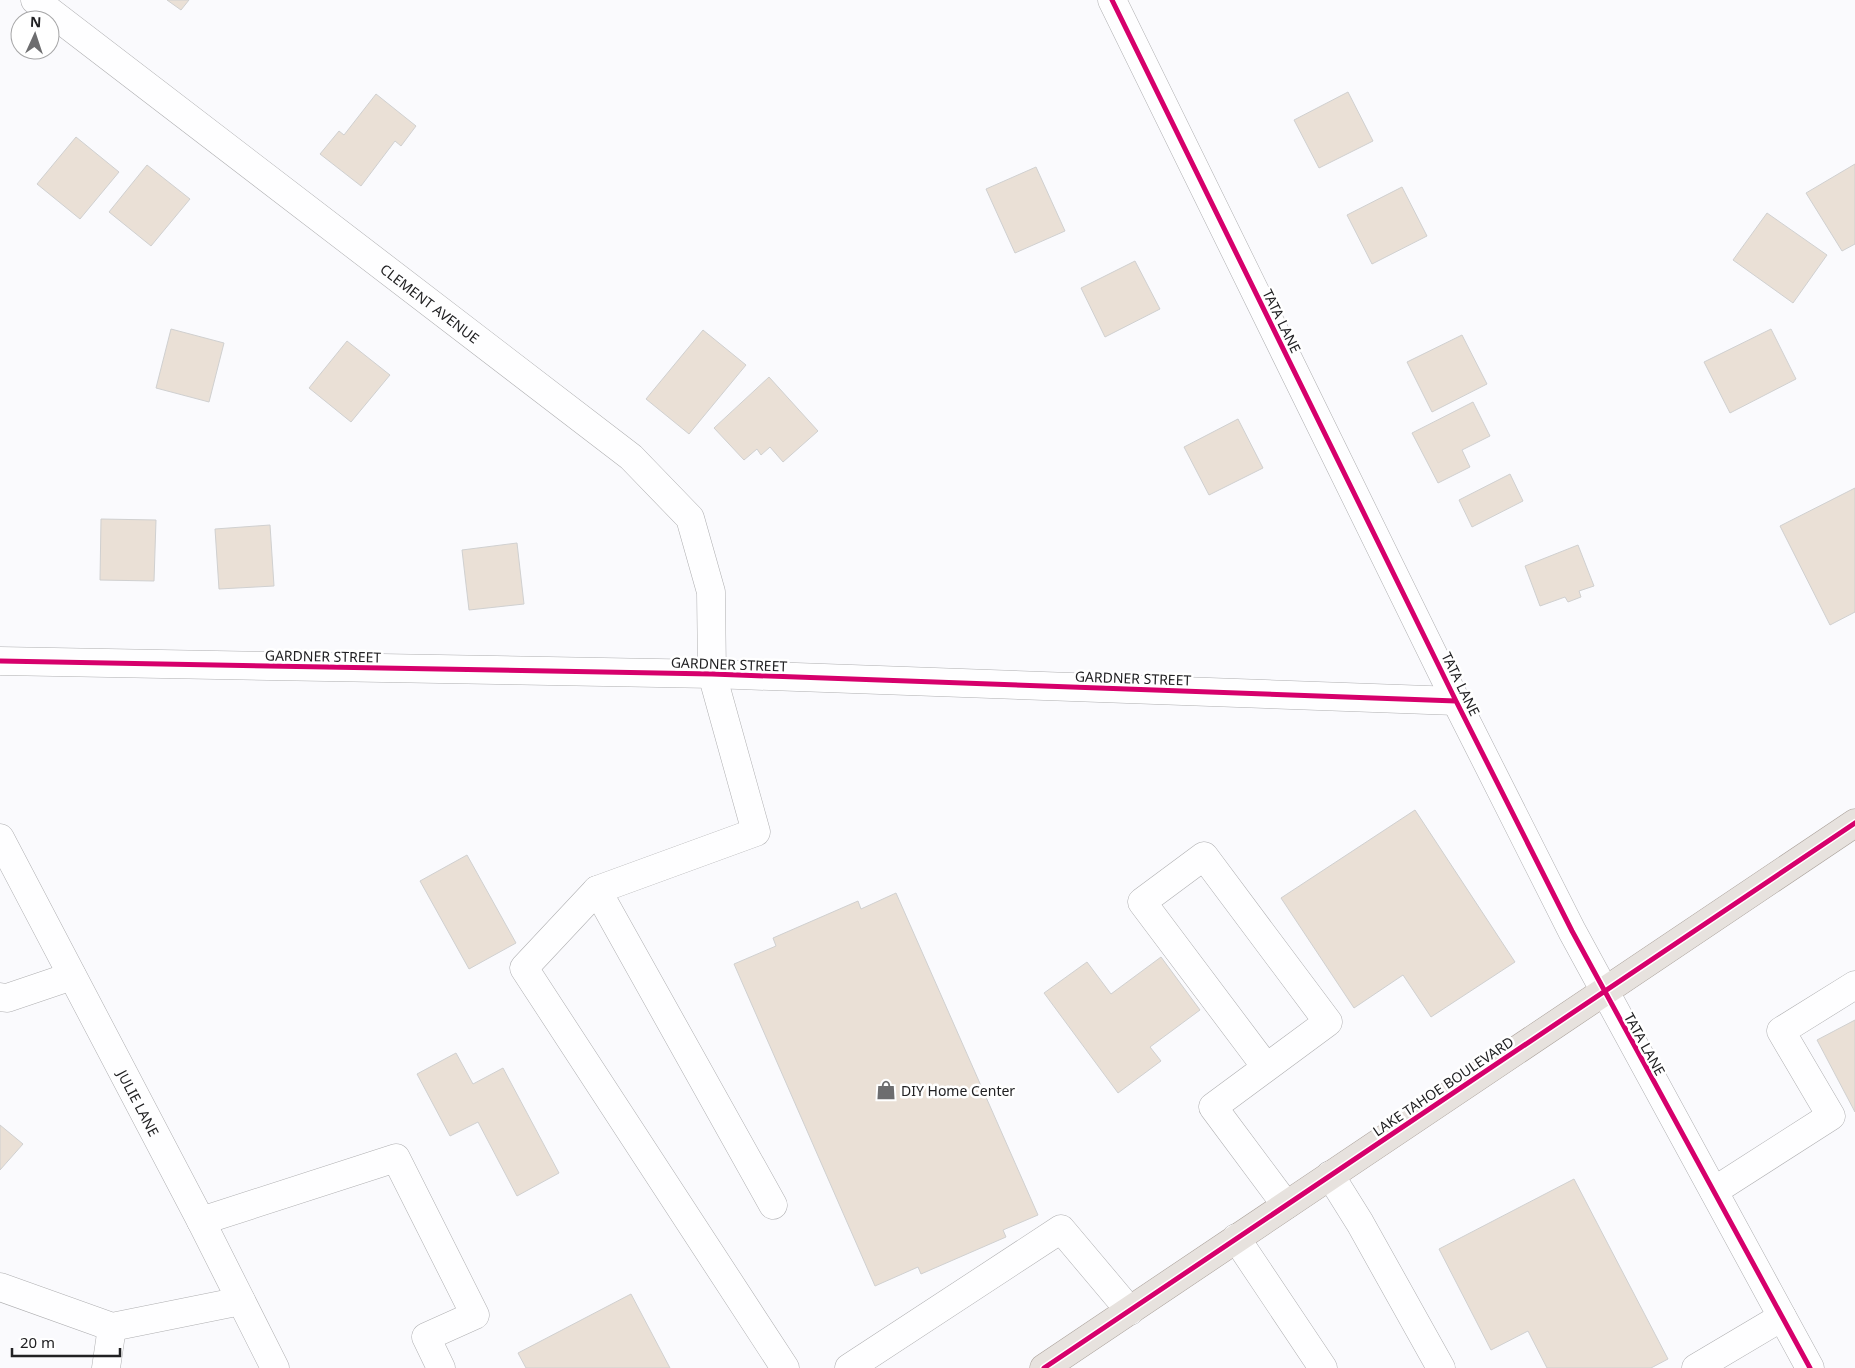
<svg xmlns="http://www.w3.org/2000/svg" width="1855" height="1368" font-family="'Noto Sans',sans-serif">
<rect width="100%" height="100%" fill="#fafafd"/>
<path fill="#eae0d6" stroke="#d0d0d0" d="M167,0H189L181,10Z
M1348,92L1373,141L1319,168L1294,120Z
M376,94L416,126L401,146L395,141L361,186L320,154L339,131L344,135Z
M76,137L119,172L80,219L37,184Z
M1855,164V244L1842,251L1806,193Z
M147,165L190,199L151,246L109,212Z
M1036,167L1065,231L1015,253L986,189Z
M1402,187L1427,236L1372,264L1347,215Z
M1767,213L1827,255L1793,303L1733,260Z
M1135,261L1160,309L1105,337L1081,288Z
M171,329L224,343L209,402L156,388Z
M1771,329L1796,379L1730,413L1704,362Z
M703,330L746,365L689,434L646,399Z
M1462,335L1487,384L1432,412L1407,362Z
M347,341L390,375L351,422L309,388Z
M769,377L818,431L783,462L770,447L761,455L757,449L744,460L714,428Z
M1473,402L1490,436L1462,450L1470,467L1438,483L1412,433Z
M1238,419L1263,468L1209,495L1184,447Z
M1510,474L1523,501L1472,527L1459,500Z
M1855,488V612L1830,625L1780,526Z
M101,519L156,520L154,581L100,580Z
M270,525L274,586L219,589L215,529Z
M517,543L524,604L469,610L462,550Z
M1578,545L1594,586L1579,591L1581,597L1568,602L1565,597L1540,606L1525,566Z
M1415,810L1515,962L1431,1017L1403,975L1354,1008L1281,898Z
M467,855L516,943L469,969L420,881Z
M896,893L1038,1215L1003,1230L1006,1237L921,1274L918,1267L875,1286L734,964L776,946L773,938L858,901L861,909Z
M1161,957L1200,1010L1150,1047L1161,1061L1118,1093L1044,993L1087,962L1111,994Z
M1855,1020V1112L1817,1040Z
M456,1053L473,1084L503,1068L559,1173L517,1196L478,1122L450,1136L417,1074Z
M0,1125L23,1144L0,1170Z
M1574,1179L1668,1359L1651,1368H1547L1528,1331L1491,1350L1439,1249Z
M631,1294L670,1368H526L518,1353Z"/>
<g fill="none" stroke-linecap="round" stroke-linejoin="round">
<defs>
<g id="minor">
<path id="s1" d="M35,0L631,457L690,518L711,592L712,674L756,832L597,890"/>
<path d="M1112,0L1456,701L1572,931L1810,1368"/>
<path d="M0,661L712,674L1456,701"/>
<path id="s2" d="M0,838L201,1221L275,1368"/>
<path d="M0,997L7,998L72,976"/>
<path d="M1266,1067L1142,902L1204,856L1328,1022L1213,1107L1286,1205"/>
<path d="M1330,1175L1360,1223L1441,1368"/>
<path d="M1714,1191L1831,1116L1781,1031L1855,985"/>
<path d="M773,1205L597,890L524,968L785,1368"/>
<path d="M201,1221L396,1158L475,1315L426,1337L441,1368"/>
<path d="M1236,1238L1323,1368"/>
<path d="M0,1287L112,1327L241,1301"/>
<path d="M106,1368L112,1327"/>
<path d="M849,1368L1061,1229L1130,1311"/>
<path d="M1696,1368L1782,1317"/>
</g>
<path id="major" d="M1044,1368L1855,823"/>
</defs>
<use href="#minor" stroke="#afafb1" stroke-width="29"/>
<use href="#major" stroke="#aaa19a" stroke-width="29"/>
<use href="#minor" stroke="#fefeff" stroke-width="28"/>
<use href="#major" stroke="#e7e2de" stroke-width="28"/>
<defs>
<path id="cycleway" d="M1112,0L1456,701L1572,931L1810,1368
M0,661L712,674L1456,701
M1044,1368L1855,823"/>
</defs>
<use href="#cycleway" stroke="#fff" stroke-width="8"/>
<use href="#cycleway" stroke="#d6006c" stroke-width="5"/>
</g>
<defs>
<symbol id="shop-bare" viewBox="-9 -9 18 18"><path d="M-5-2.5h2.3a2.7 3.5 0 0 1 5.4 0H5L5.5 6h-11ZM-1.5-2.5h3a1.5 2.3 0 0 0-3 0Z" fill="#6d6d6f" stroke="#fff" stroke-width="2.5" paint-order="stroke"/></symbol>
</defs>
<g fill-rule="evenodd">
<use href="#shop-bare" x="872" y="1076" width="28" height="28"/>
</g>
<g text-anchor="middle" dominant-baseline="central" stroke-width="5" stroke-linejoin="round" paint-order="stroke">
<g font-size="14" fill="#212123" stroke="#fff">
<text stroke="none"><textPath href="#s1" startOffset="498">CLEMENT AVENUE</textPath></text>
<text transform="translate(1282 321) rotate(64)">TATA LANE</text>
<text transform="translate(323 656) rotate(1)">GARDNER STREET</text>
<text transform="translate(729 664) rotate(2)">GARDNER STREET</text>
<text transform="translate(1133 678) rotate(2)">GARDNER STREET</text>
<text transform="translate(1461 684) rotate(64)">TATA LANE</text>
<text transform="translate(1645 1044) rotate(61)">TATA LANE</text>
<text transform="translate(1443 1086) rotate(-34)">LAKE TAHOE BOULEVARD</text>
<text stroke="none"><textPath href="#s2" startOffset="299">JULIE LANE</textPath></text>
</g>
<g font-size="14" fill="#212123" stroke="#fff" text-anchor="start">
<text x="901" y="1090">DIY Home Center</text>
</g>
</g>
<g transform="translate(35 35) rotate(3)"><circle r="24" fill="#ffffff" stroke="#a6a6a7"/>
<path d="M0-4L9 19L0 12L-9 19Z" fill="#6d6d6f"/>
<text y="-8" font-size="14" font-weight="bold" text-anchor="middle" fill="#212123">N</text>
</g>
<path d="M12 1348v8h108v-8" fill="none" stroke="#212123" stroke-width="2.5"/>
<text x="20" y="1348" font-size="15" fill="#212123" stroke="#ffffff" stroke-width="4" paint-order="stroke">20 m</text>
</svg>
